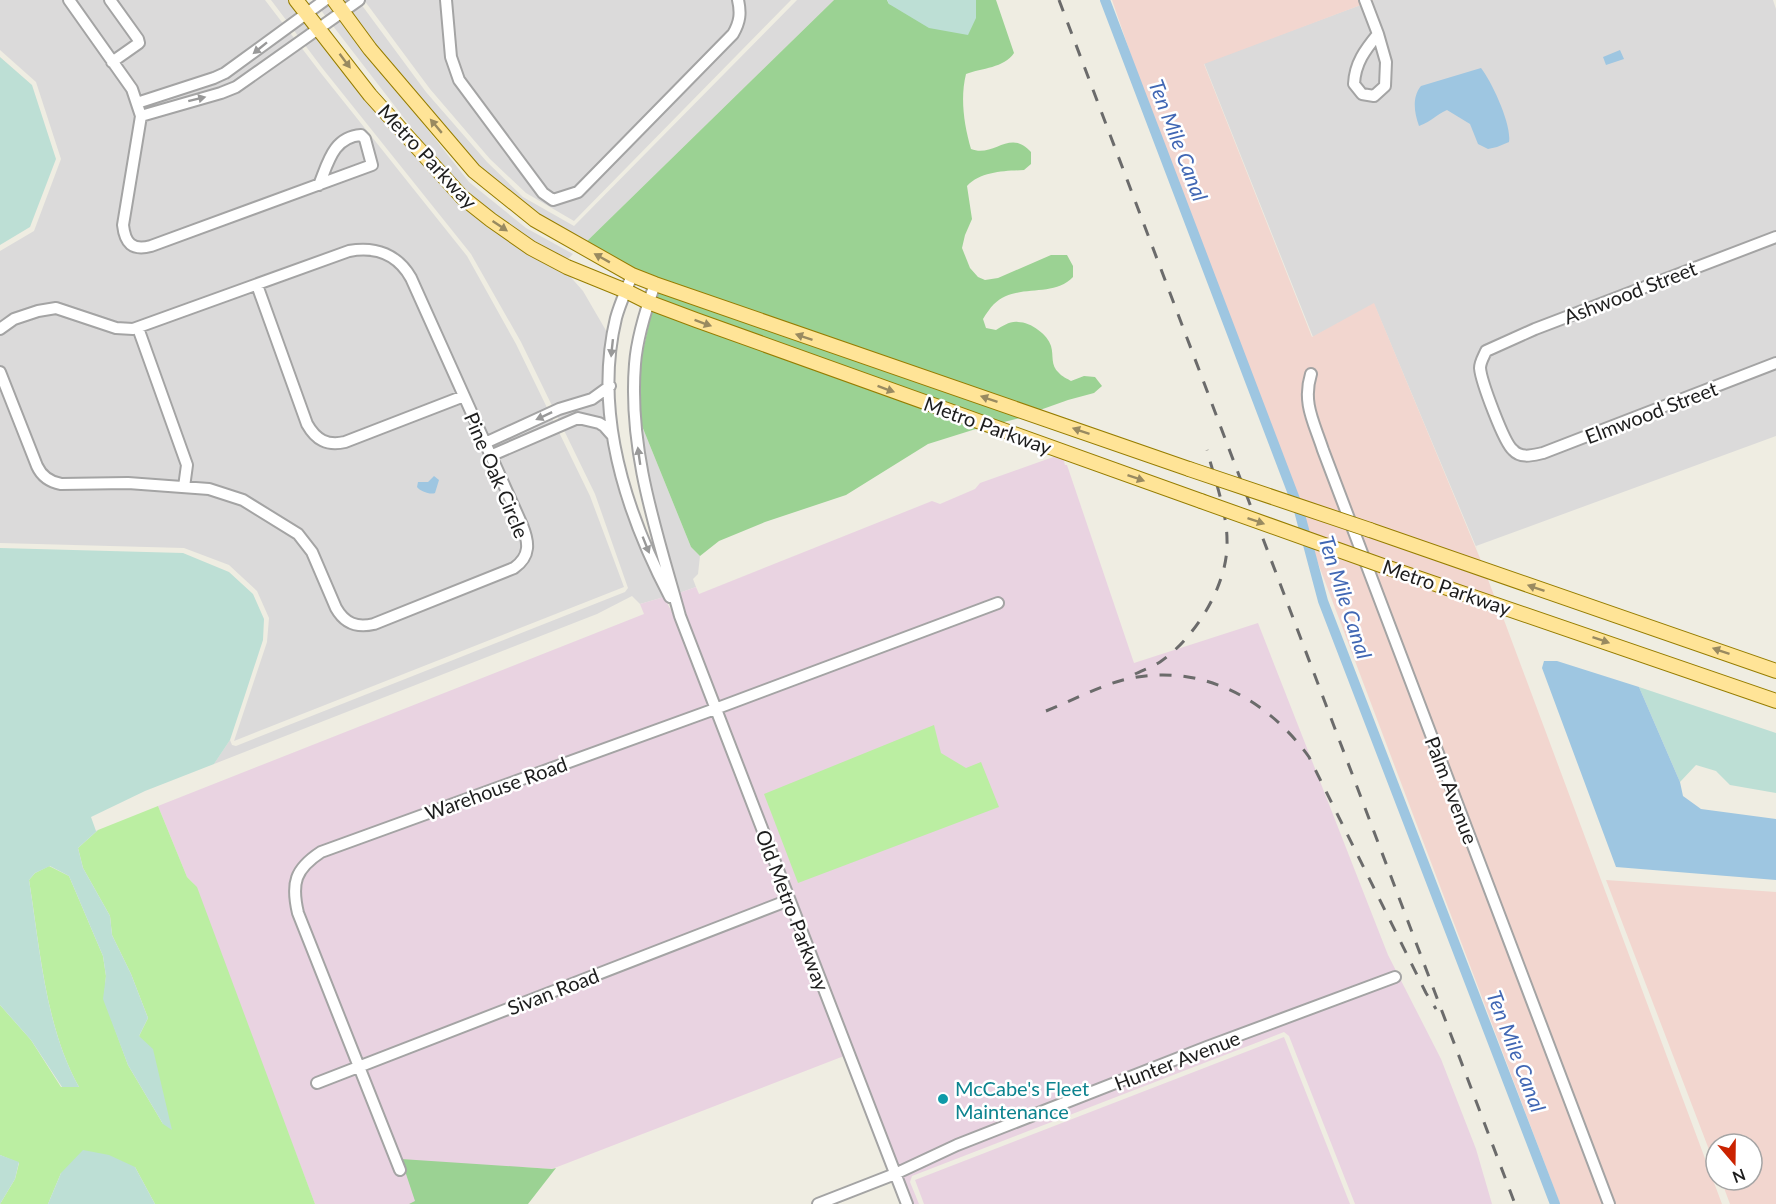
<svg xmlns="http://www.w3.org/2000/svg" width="1776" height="1204" font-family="Lato,sans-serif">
<rect width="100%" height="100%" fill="#efede2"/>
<path fill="#dbdada" d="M0,0H265L320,72L467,256L516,344L590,496L624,587L234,741L267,642L269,618L257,591L229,565L184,548L0,543V251L34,231L61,159L36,82L0,50Z
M271,0H299L433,174L567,273L583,291L608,334L607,435L620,497L651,572L664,597L640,604L632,596L597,614L214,764L230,740L232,745L236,746L625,592L628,588L595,494L521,342L471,254L323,69Z
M313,0H326L469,182L526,228L573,254L567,260L534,242L494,216L466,192L441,166Z
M339,0H358L426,92L487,162L523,197L574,226L797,0H834L582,246L474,170Z
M364,0H791L574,221L526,193L490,159L430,89Z
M1374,0H1773L1776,9V436L1476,546L1477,549L1374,304L1313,337L1204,63Z
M640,421L691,547L700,556L698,574L693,579L696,587L679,593L646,467Z"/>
<path fill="#f2d6cf" d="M1112,0H1374L1204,64L1312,337L1374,303L1482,563L1293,498L1253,395L1245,361L1174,180Z
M1298,512L1487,577L1495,598L1306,532Z
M1312,547L1501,612L1722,1204H1560Z
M1606,880L1776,892V1204H1730L1721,1180H1752V1144H1716V1168Z"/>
<path fill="#e9d3e1" d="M1056,456L1063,458L1065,465H1067L1134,663L1258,623L1388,955L1441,1059L1476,1149L1492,1204H1355L1289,1036L1284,1032L912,1176L910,1182L919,1204H913L851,1045L841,1049L844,1056L552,1169L523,1167L423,1204H315L193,883L187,877L158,806L644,614L640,604L664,597L674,616L684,612L679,593L696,587L699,594L932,501L940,504L975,489L980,483Z
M1284,1037L1350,1204H924L915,1180Z"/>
<path fill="#bbeea2" d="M934,725L941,753L966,768L981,762L999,807L798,883L764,794Z
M158,806L187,877L197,887L315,1204H155L135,1167L61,1173L48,1204H0L15,1179L19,1163L0,1155V1005L31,1040L61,1087H79C45,1026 40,948 29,880L35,873L49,866L69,876L103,956L106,976L104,999L128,1065L163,1124L139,1036L148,1018L131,974L112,935L110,916L83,868L78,848L98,830Z"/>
<path fill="#9bd293" d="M834,0H887L889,4L975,18L976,0H996L1014,53C1004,68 982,68 966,74C960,98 964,125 971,149C994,158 1010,128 1031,152V164L1024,170C1005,171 981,171 967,186L972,219L965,235L962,248L970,268L978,277L985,280L998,278L1051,255H1067L1073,266V277C1052,299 1017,282 994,304C990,308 986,314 983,319L986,328L996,330C1003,326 1010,321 1018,322C1031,322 1048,335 1051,346C1054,356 1050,365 1059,373C1061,376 1068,379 1071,381L1084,376L1095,377L1102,386L1094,393L1068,400L1040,410L656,278L582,246Z
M658,291L1024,417L1000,423L655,299Z
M652,310L979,428L928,444L846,495L765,522L719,541L700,556L691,547L640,421V364Z
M401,1159L552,1169L556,1168L528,1204H409L415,1201Z"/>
<path fill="#bddfd5" d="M887,0H976V18L968,35L929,28L889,4Z
M0,57L32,85L56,159L30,227L0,245Z
M0,548L183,553L229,572L253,594L264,619L263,640L244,698L230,740L214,764L145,791L91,817L96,831L98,830L78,848L83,868L110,916L112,935L131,974L148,1018L139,1036L153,1049L172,1130L163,1124L128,1065L103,999L106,976L103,956L69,876L50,866L35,873L29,880C40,949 45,1026 79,1087H62L31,1040L0,1005Z
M1639,687L1776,733V793L1730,785L1716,771L1696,765L1680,782Z
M83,1150L109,1155L135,1167L155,1204H48L61,1173Z
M0,1155L19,1162L15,1179L0,1204Z"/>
<path fill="#9ec6e1" d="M1620,50L1624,59L1606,65L1603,57Z
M1481,68C1492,82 1512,125 1509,142L1497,147L1488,149L1478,144L1470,124L1447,110C1435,115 1433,121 1419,126C1414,112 1412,97 1421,86Z
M434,476L439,480L435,493C430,495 420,491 417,487L418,482H428Z
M1544,661H1557L1639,687L1680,782L1683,796L1701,809L1776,819V880L1616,867L1542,668Z"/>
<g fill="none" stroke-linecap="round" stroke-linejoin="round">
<path stroke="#9ec6e1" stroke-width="10" d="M1105,0L1298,507L1323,601L1555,1204"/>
<defs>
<path id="minor" d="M69,0L132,89L141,116L123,225C125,243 132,251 151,246L372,165L365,139L361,135C333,137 328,163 319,185
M110,0L138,39L139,43L112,62
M446,0L451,57L459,80L543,193L553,200L578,192L733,34C740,22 741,13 738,0
M1365,0L1378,34
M1378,34L1386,62L1385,86L1374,96L1362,94L1354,84C1355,63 1365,50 1378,34Z
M137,103L214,78L225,73L325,0
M141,116L221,93L236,87L359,0
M1776,237L1535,329L1486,351C1484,356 1480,362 1480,368C1481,381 1504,443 1513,450C1521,459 1533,455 1543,453L1776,363
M632,275C627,289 620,303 616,318C593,413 626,513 670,597
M655,284C646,309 637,337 635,364C628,451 657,533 680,616L907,1204
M257,285L307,424C316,440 327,446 345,442L464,396
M138,328L187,465L184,487
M0,329L14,319L38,311L56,308L116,328L133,329L349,251C376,246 398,255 411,278L522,525C529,542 531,556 514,568L374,624C357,628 345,624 336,608L312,552L298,534L243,500L209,489L128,483L61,484C50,482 42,477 37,466L0,372
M1311,374C1302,403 1314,422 1323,450L1609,1204
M485,443L559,409L592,399L610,386
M490,456L578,418L599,423L604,426L612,435
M317,1083L789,900
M400,1170L298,913C291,883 295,869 321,852L715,709L998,603
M818,1204L895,1174L957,1145L1207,1047L1395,977"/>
<path id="major" d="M296,0L370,95L462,197L491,220L531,248L567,267L626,291L648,302L696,320L1201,501
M334,0L370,49L474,171L535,220L632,275L655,284L1189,469
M1370,530L1776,671
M1386,567L1776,701"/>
</defs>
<use href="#minor" stroke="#a4a4a4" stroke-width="14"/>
<use href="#major" stroke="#967d00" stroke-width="16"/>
<use href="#minor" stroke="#fff" stroke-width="10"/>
<use href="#major" stroke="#ffe497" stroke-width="14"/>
<path stroke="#6b6b6b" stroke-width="3" stroke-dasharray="12 12" stroke-linecap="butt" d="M1059,0L1515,1204
M1135,674C1143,670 1152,667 1160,662C1195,638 1229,584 1227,540C1227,512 1214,477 1207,450
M1046,711C1071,701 1097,687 1123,680C1197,661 1266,697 1309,757L1426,993L1436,1009"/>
<defs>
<path id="major-bridge" d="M1189,469L1370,530
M1201,501L1386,567"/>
</defs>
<use href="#major-bridge" stroke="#967d00" stroke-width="16" stroke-linecap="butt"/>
<use href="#major-bridge" stroke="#ffe497" stroke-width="14"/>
</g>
<defs><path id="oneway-solid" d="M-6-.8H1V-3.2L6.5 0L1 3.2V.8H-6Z" transform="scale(1.5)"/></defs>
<g fill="#999">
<use href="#oneway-solid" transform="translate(260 48) rotate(141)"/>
<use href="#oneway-solid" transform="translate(197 99) rotate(-14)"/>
<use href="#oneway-solid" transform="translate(612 348) rotate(96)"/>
<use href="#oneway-solid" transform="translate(544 416) rotate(155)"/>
<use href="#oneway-solid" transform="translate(639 456) rotate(-98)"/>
<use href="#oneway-solid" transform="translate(646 545) rotate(68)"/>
</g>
<g fill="#998a60">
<use href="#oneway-solid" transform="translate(345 61) rotate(53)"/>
<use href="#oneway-solid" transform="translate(436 126) rotate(-130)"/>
<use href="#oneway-solid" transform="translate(500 226) rotate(34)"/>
<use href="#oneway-solid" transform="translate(602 258) rotate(-151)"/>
<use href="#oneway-solid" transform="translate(703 323) rotate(20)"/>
<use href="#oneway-solid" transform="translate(804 337) rotate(-161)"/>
<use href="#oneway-solid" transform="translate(886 389) rotate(20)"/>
<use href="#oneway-solid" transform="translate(989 399) rotate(-161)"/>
<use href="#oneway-solid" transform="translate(1081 431) rotate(-161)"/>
<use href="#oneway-solid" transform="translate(1136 478) rotate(19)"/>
<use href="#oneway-solid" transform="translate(1256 521) rotate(19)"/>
<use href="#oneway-solid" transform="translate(1536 588) rotate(-161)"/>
<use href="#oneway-solid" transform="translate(1601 640) rotate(19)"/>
<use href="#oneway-solid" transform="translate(1721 651) rotate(-161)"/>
</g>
<circle fill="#0f9aa8" stroke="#fff" stroke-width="2" cx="943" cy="1099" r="6"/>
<g text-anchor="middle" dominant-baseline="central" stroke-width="5" stroke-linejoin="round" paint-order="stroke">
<g font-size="20" fill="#1d1d1d" stroke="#fff">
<text transform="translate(428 156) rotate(47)">Metro Parkway</text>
<text transform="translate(1630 292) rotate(-21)">Ashwood Street</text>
<text transform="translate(1651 412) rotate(-21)">Elmwood Street</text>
<text transform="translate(988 425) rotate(20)">Metro Parkway</text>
<text transform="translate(497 475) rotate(67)">Pine Oak Circle</text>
<text transform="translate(1447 587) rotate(19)">Metro Parkway</text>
<text transform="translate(496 788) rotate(-20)">Warehouse Road</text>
<text transform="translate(1452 790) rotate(69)">Palm Avenue</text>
<text transform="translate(793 910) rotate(69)">Old Metro Parkway</text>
<text transform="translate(553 991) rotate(-21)">Sivan Road</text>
<text transform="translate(1177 1060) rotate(-21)">Hunter Avenue</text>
</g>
<g font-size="20" fill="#0d838f" stroke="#fff" text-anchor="start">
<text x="955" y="1088">McCabe's Fleet<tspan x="955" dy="23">Maintenance</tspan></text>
</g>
<g font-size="21" font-style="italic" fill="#4167b4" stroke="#fff">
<text transform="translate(1179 140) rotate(69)">Ten Mile Canal</text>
<text transform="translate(1346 597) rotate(72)">Ten Mile Canal</text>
<text transform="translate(1517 1051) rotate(69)">Ten Mile Canal</text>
</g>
</g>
<g transform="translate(1734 1162) rotate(160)"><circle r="28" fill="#ffffff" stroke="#a5a5a5" stroke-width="1.5"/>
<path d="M0-4.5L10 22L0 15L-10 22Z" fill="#ca2200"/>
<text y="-9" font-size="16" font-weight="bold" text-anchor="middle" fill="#1d1d1d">N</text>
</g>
</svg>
